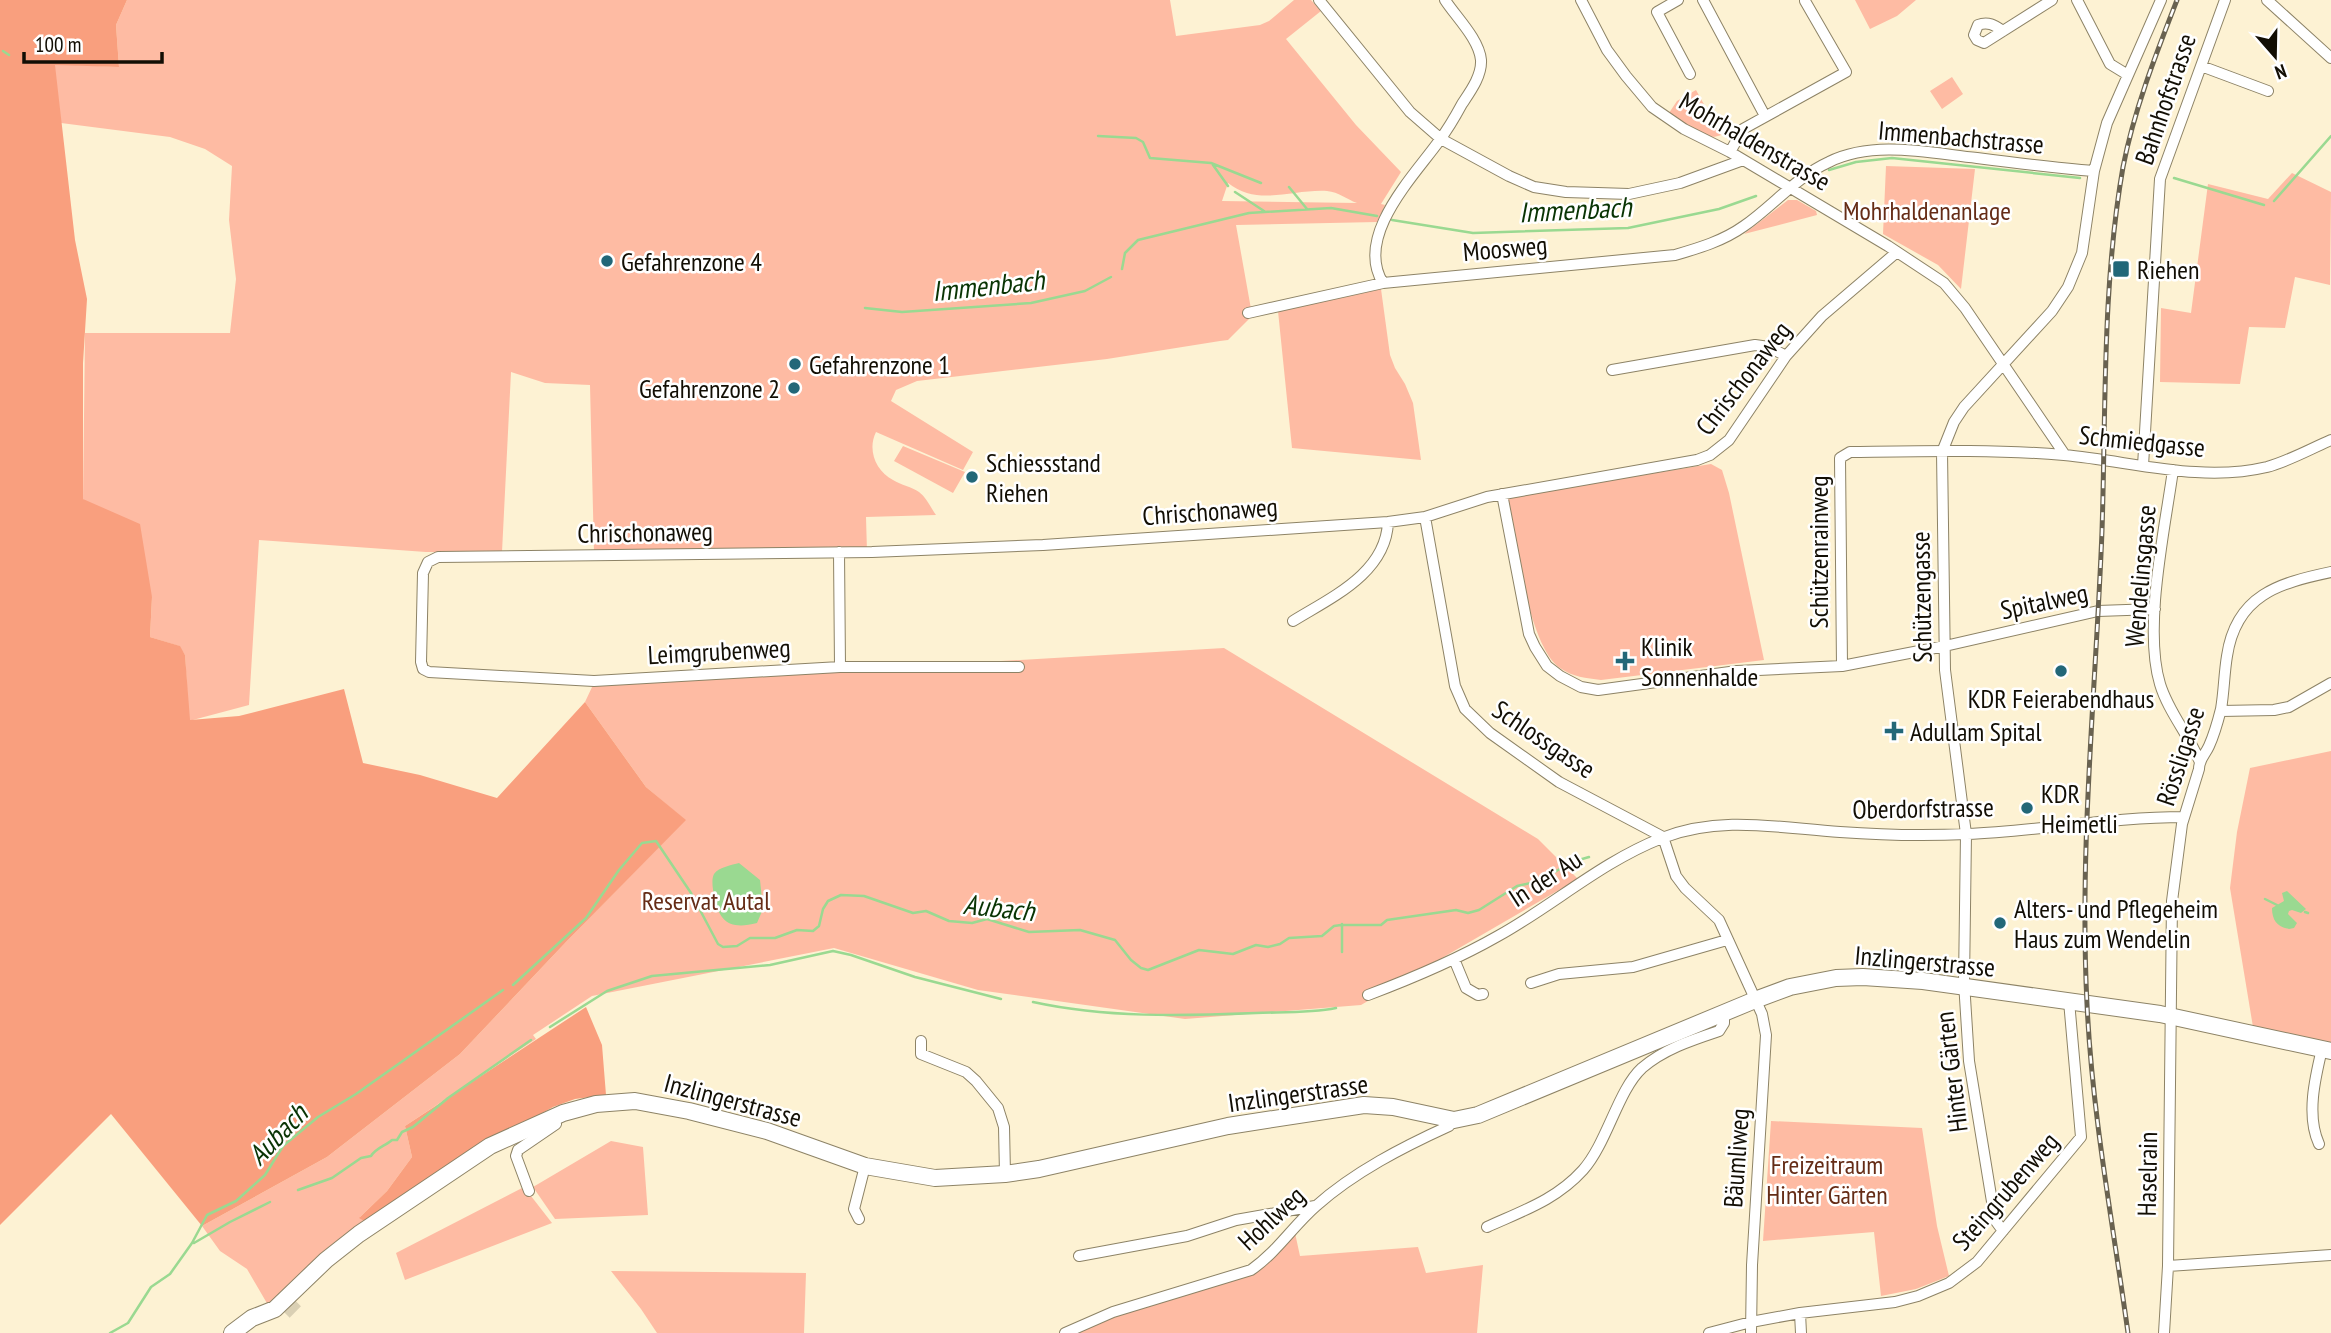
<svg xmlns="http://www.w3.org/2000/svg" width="2331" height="1333" font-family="'PT Sans Narrow',sans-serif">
<rect width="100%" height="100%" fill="#fdf2d3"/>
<path fill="#febba3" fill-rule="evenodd" d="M127,0H1170L1176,36L1260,25L1269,21L1294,0H1311L1321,11L1286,39L1356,125L1401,172L1381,204L1385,205L1377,222L1236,225L1251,309L1249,319L1228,340L1220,341L1107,359L917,381L896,390L891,401L973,452L963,470L876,432C867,450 876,471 893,480C901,485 912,487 919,492C926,497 931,508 936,515L866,517L867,552H594L590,385L545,383L511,372L502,552H426L259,540L249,705L189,721L185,655L179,646L150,637L152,597L83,499L85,333H230L236,279L229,220L232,166L205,149L170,137L61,123L54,64L119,67L116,25ZM1228,183C1258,207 1292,189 1327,191C1339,192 1346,199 1357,203L1222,201Z
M1855,0H1916L1897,16L1870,29Z
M1952,77L1963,94L1942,109L1930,91Z
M1696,90L1721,135C1704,143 1683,122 1669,113L1677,101Z
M1886,166L1975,169L1961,289L1938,265L1883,234Z
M2292,173L2331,192L2330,285L2295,277L2285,328L2249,327L2240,384L2160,382L2161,308L2191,313L2208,184L2268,199Z
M1788,200H1797L1816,211L1817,215L1744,234Z
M1381,289L1390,355L1395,368L1405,384L1413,403L1421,460L1292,448L1278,311Z
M903,446L965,472L953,493L894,461Z
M1711,464L1722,470L1729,493L1764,660L1601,680C1586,678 1573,677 1560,668C1528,646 1515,536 1507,497Z
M1224,648L1538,839L1578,879L1361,1005L1185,1019L978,990L834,948L592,996L533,1035L536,1039L405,1126L412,1157L387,1191L360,1217L368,1223L268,1305L247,1269L220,1251L202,1226L327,1157L460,1054L566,942L685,820L646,787L585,702L593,685Z
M2331,751V1044L2253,1027L2230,888L2237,832L2250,768Z
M1771,1121L1922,1128L1937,1226L1949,1276L1916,1289L1881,1296L1874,1232L1763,1241Z
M611,1141L643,1147L648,1215L555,1219L533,1187Z
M524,1187L552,1223L405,1280L396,1253Z
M1295,1233L1300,1256L1418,1247L1426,1273L1483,1265L1477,1333H1067L1091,1322L1247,1273Z
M611,1271L806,1273L804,1333H657L641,1309Z"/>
<path fill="#f99f7e" d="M0,0H127L116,25L119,67L55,65L75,240L87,299L83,363V499L140,524L152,597L150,637L180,646L185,655L190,720L239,716L344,689L363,763L420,775L497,798L585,702L646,787L686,820L566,942L460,1054L327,1157L202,1226L111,1114L0,1225Z
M586,1007L602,1045L606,1095L575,1099L553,1107L462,1159L368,1223L359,1218L387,1191L412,1157L405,1126Z"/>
<path fill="#9ad991" d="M739,863L760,880L763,909L757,923C730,930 719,922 714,896C713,889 711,880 714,874C719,867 732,865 739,863Z
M2287,891L2306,909L2301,913L2292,910L2289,911L2288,914L2297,923L2294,928L2289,929C2277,927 2272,920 2272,908L2284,901L2282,893Z"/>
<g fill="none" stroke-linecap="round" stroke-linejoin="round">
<path stroke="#9ad991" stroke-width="2.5" d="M3,51L9,55
M1098,136L1136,138L1143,142L1150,158L1211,163L1261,183
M1213,165L1228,186
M1829,170L1856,162L1892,158L2080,178
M2174,178L2264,205
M1289,187L1307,209
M1235,192L1264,211
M2274,201L2331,136
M1392,220L1473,233L1628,228L1719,209L1756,196
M1122,269L1125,253L1138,240L1249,213L1331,208L1377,216
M865,308L902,312L1031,303L1085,291L1111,277
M2265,899L2277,905
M2305,912L2308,913
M1342,924V952
M513,985L586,918L619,870L642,843L656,841L691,893L718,944L723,947L737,946L750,938H775L797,930L813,931L819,926L823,909L828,901L841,895L864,896L913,913L926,911L949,921L972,923L987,919L1029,932L1080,930L1115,940L1131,960L1141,968L1148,970L1199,950L1233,954L1256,945L1268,947L1280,944L1289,938L1322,936L1334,926L1341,925H1381L1387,920L1456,910L1468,913L1479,910L1517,886L1539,881L1572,862L1589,857
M1033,1002C1106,1018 1182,1016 1256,1013C1283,1012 1311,1013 1336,1008
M550,1027L607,991L652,976L770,965L833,951L851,955L915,977L1001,999
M298,1190L332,1178L361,1158L371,1156C376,1148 385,1146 392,1140H397L402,1132L413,1127L448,1098L531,1040
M194,1243L230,1222L270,1202
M110,1333L128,1323L151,1287L170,1274L192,1243L207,1215L236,1201L265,1175L283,1146L318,1117L356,1094L503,990"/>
<path stroke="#dad0b4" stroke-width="16" stroke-dasharray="16 8" stroke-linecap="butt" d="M284,1312L298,1298"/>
<defs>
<path id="street" d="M1319,0L1410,112L1441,139L1509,176L1534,187L1566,192L1629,194L1680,183L1743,160
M1581,0L1607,50L1626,76L1652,107L1684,129L1730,152L1888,246L1944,283L1965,308L2065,455
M1678,0L1657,12L1690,74
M1703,0L1765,116
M2077,0L2110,64L2128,75
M2267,0L2331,58
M2003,31C1994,25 1988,21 1978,25L1974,35L1977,40L1984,43L2052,0
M2201,66L2268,91
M1730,152L1743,129L1846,72L1805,1
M1383,283C1354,236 1414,176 1439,141C1448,129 1455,117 1462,104C1470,92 1482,76 1481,60C1479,39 1456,17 1445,0
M1248,313L1383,283L1675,255C1699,248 1723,241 1744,226C1773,206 1796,177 1829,162C1874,140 1929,153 1977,158C2016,163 2055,168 2094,171
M1612,370L1755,345L1769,347L1786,356
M2143,466L2160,179L2225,0
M2173,470C2165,528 2143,628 2160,684C2168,711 2188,734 2199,760
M1502,494L1529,634L1535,647L1547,666L1560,676L1581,687L1598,690L1737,671L1842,666L1945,646L2098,611L2155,609
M1425,517L1455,686L1465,709L1490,733L1559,782L1663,837
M839,552L840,667
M1293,621C1332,597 1386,573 1388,522
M1842,666L1840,458L1850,452C1921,451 1994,449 2064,455C2131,461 2200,483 2267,467C2289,461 2310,449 2331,440
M1019,667H840L594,681L429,672L423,669L421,662L423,573L428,562L438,557L872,552L1043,545L1388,522L1425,517L1487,497L1697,460L1710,455L1729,440L1786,356L1822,316L1897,252
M2221,711L2274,710L2289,707L2331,683
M1663,837L1676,876L1685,888L1719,920L1762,1014L1766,1035L1752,1265L1751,1333
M1454,959L1466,988L1478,995L1483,994
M1531,983L1559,974L1633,967L1727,940
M1368,995C1413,978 1456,960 1498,936C1554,905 1601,862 1662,838C1721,815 1779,828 1840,832C1881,835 1926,836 1967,834C2040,831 2111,817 2184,817
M921,1041V1054L966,1072L976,1081L998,1108L1004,1127L1005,1174
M2319,1144C2306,1116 2315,1078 2322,1049
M529,1191L516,1156L518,1150L556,1124
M859,1219L854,1209L865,1166
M1487,1227C1522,1211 1556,1200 1583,1170C1607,1143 1618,1090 1642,1068C1664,1049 1692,1040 1719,1031L1724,1023V1012
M2003,1231L1995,1220L1969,1061L1964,982L1966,834L1945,670L1942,452L1954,422L1964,407L2052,311L2068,287L2082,253L2094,171L2107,123L2161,0
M1079,1256L1187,1236L1236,1220L1315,1206
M2168,1266L2331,1255
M1800,1313L1801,1333
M1065,1333L1113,1312L1251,1270C1277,1252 1293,1226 1316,1206C1354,1172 1403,1147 1449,1126L1454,1120
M1709,1333L1751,1322L1800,1313L1895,1302L1918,1296L1949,1283L1977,1262L2081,1137L2069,1001
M2164,1333L2168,1266L2172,901L2182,824L2199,769C2199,759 2205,755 2209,746C2214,735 2218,721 2221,709C2224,692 2224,674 2227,656C2236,595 2279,583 2331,572"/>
<path id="secondary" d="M232,1333L252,1318L275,1309L326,1260L359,1234L490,1146L563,1113L596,1104L635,1101L689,1111L767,1131L865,1166L935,1178L1005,1174L1039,1169L1228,1126L1364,1105L1393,1107L1454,1120L1478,1115L1755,1000L1790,987L1836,978L1863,977L1923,981L2160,1014L2331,1051"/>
</defs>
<use href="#street" stroke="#8d8366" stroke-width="12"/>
<use href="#secondary" stroke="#8d8366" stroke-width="18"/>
<use href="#street" stroke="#fff" stroke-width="10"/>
<use href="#secondary" stroke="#fff" stroke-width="16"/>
<defs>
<path id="rail" d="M2128,1333C2113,1224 2092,1114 2087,1004C2079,847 2096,688 2102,531C2106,410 2102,287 2123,167C2134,110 2156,54 2177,0"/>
</defs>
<use href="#rail" stroke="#696250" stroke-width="5"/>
<use href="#rail" stroke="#fff" stroke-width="2.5" stroke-dasharray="8" stroke-linecap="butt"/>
</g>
<g fill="#226778" stroke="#fff" stroke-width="2.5">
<circle cx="607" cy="261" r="7"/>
<rect x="2112" y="260" width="18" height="18" rx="3.5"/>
<circle cx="795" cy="364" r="7"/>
<circle cx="794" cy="388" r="7"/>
<circle cx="972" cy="477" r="7"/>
<path d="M1621.5 650.5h7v7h7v7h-7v7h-7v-7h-7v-7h7z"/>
<circle cx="2061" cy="671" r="7"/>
<path d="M1890.5 720.5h7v7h7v7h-7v7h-7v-7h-7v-7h7z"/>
<circle cx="2027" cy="808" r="7"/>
<circle cx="2000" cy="923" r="7"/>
</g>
<g text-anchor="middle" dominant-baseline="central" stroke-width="5" stroke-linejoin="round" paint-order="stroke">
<g font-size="26" fill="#120e04" stroke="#fff">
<text transform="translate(2165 99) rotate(-71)">Bahnhofstrasse</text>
<text transform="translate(1961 137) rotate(5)">Immenbachstrasse</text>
<text transform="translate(1755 141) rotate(30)">Mohrhaldenstrasse</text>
<text transform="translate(1505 248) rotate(-5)">Moosweg</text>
<text transform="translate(1743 378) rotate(-52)">Chrischonaweg</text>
<text transform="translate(2142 441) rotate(6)">Schmiedgasse</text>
<text transform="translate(1210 511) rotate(-4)">Chrischonaweg</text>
<text transform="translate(645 532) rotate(-1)">Chrischonaweg</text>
<text transform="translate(1818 552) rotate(-90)">Schützenrainweg</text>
<text transform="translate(2140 576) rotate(-85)">Wendelinsgasse</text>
<text transform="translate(1921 597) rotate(-91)">Schützengasse</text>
<text transform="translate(2044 601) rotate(-12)">Spitalweg</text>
<text transform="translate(719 651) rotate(-3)">Leimgrubenweg</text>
<text transform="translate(1544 739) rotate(34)">Schlossgasse</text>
<text transform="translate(2180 756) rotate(-72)">Rössligasse</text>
<text transform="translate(1923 808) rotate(-1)">Oberdorfstrasse</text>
<text transform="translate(1545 878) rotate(-33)">In der Au</text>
<text transform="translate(1925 961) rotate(5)">Inzlingerstrasse</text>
<text transform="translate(1951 1072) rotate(-97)">Hinter Gärten</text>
<text transform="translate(1298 1093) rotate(-8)">Inzlingerstrasse</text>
<text transform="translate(733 1100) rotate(15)">Inzlingerstrasse</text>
<text transform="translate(1736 1158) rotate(-86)">Bäumliweg</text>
<text transform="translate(2147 1174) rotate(-89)">Haselrain</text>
<text transform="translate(2005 1191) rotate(-49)">Steingrubenweg</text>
<text transform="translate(1271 1218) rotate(-43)">Hohlweg</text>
</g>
<g font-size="26" fill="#652c16" stroke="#fff">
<text x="1927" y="210">Mohrhaldenanlage</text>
<text x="706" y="900">Reservat Autal</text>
<text x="1827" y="1164">Freizeitraum<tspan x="1827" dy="30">Hinter Gärten</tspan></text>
</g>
<g font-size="26" fill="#120e04" stroke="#fff" text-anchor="start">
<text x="621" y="261">Gefahrenzone 4</text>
<text x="2137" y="269">Riehen</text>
<text x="809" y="364">Gefahrenzone 1</text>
<text x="780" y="388" text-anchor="end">Gefahrenzone 2</text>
<text x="986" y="462">Schiessstand<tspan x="986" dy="30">Riehen</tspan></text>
<text x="1641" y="646">Klinik<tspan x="1641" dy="30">Sonnenhalde</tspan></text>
<text x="2061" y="698" text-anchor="middle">KDR Feierabendhaus</text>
<text x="1910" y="731">Adullam Spital</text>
<text x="2041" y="793">KDR<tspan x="2041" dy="30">Heimetli</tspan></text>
<text x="2014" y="908">Alters- und Pflegeheim<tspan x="2014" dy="30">Haus zum Wendelin</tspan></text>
</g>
<g font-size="28" font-style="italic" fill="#093404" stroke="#fff">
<text transform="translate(1575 209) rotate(-3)">Immenbach</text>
<text transform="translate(988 285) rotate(-6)">Immenbach</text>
<text transform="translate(999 907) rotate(6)">Aubach</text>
<text transform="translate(277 1134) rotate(-46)">Aubach</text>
</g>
</g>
<g transform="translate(2275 56) rotate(160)" stroke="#ffffff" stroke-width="5" paint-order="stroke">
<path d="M0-5L12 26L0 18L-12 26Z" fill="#120e04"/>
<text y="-10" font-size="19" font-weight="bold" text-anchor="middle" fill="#120e04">N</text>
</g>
<path d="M24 52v10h138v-10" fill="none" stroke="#120e04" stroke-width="3.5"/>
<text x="35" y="52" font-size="21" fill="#120e04" stroke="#ffffff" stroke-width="5" paint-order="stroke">100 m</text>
</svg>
